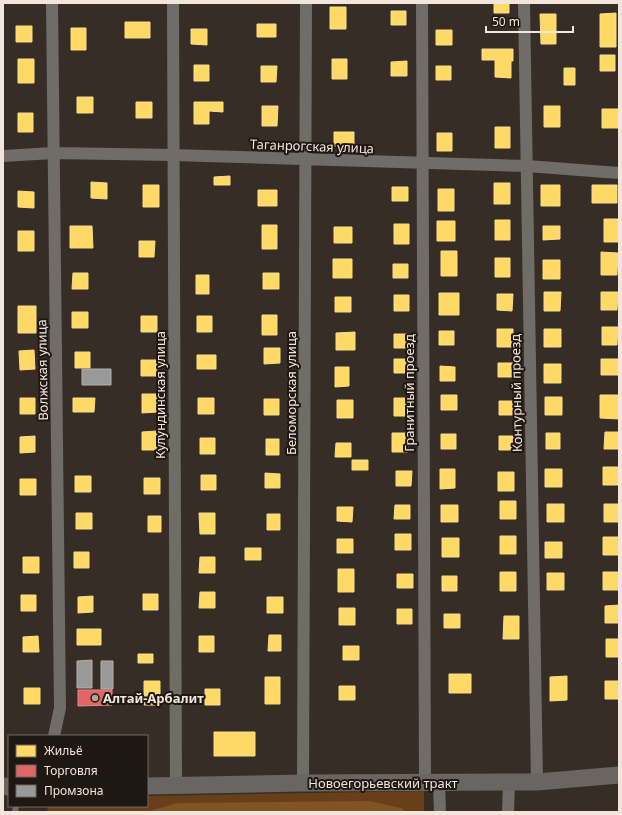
<svg xmlns="http://www.w3.org/2000/svg" width="622" height="815" font-family="'Noto Sans',sans-serif">
<rect width="100%" height="100%" fill="#362e26"/>
<path fill="#673f18" d="M424,791V812H47L48,806H147V796Z"/>
<path fill="#835324" d="M369,801L401,808L406,812H147L177,803Z"/>
<path fill="#ffd966" stroke="#fbdd89" d="M494,3H509V13H494Z
M330,7H346V29H330Z
M391,11H406V25H391Z
M616,13V47H600V14Z
M540,14H556V44H541Z
M125,22H150V38H125Z
M257,24H276V37H257Z
M16,26H32V42H16Z
M71,28H86V50H71Z
M191,29H207V45L191,44Z
M436,30H452V45H436Z
M482,49H513V61H511V78L495,77V60H482Z
M600,55H615V71H600Z
M18,59H34V83H18Z
M332,59H347V79H332Z
M407,61V76H391V62Z
M194,65H209V81H194Z
M261,66H277L276,82H261Z
M436,66H451V80H436Z
M564,68H575V85H564Z
M77,97H93V113H77Z
M136,102H152V118H136Z
M194,102H223V112L209,111V124H194Z
M262,106H278L277,126H262Z
M544,106H560V127H544Z
M602,109H618V128H602Z
M18,113H33V132H18Z
M495,127H510V148H495Z
M334,132H354V146H334Z
M437,133H452V151H437Z
M230,176V185H214V177Z
M91,182L107,183V199L91,198Z
M494,183H510V204H494Z
M143,185H159V207H143Z
M541,185H560V206H541Z
M592,185H617V203H592Z
M392,187H408V201H392Z
M438,189H454V211H438Z
M258,190H277V206H258Z
M18,191L34,192V208L18,207Z
M604,219H618V242H604Z
M495,220H510V240H495Z
M437,221H455V241H437Z
M394,224H409V244H394Z
M262,225H277V249H262Z
M70,226H92L93,248H70Z
M543,226H560V239L543,240Z
M334,227H352V243H334Z
M18,231H34V251H18Z
M139,241H155L154,257H139Z
M441,251H457V276H441Z
M601,252L618,253L617,275H601Z
M495,258H510V277H495Z
M333,259H352V278H333Z
M543,260H560V279H543Z
M393,264H408V278H393Z
M73,273H88V289H72Z
M263,273H279V289H263Z
M196,275H209V294H196Z
M544,292H561L560,311H544Z
M601,292H618L617,310H601Z
M439,293H459V315H439Z
M497,294H513L512,311L497,310Z
M394,295H409V311H394Z
M335,297H351V312H335Z
M18,306H36V333H18Z
M72,312H88V328H72Z
M262,315H277V335H262Z
M141,316H157V332H141Z
M197,316H212V332H197Z
M602,327H618L617,345H602Z
M497,329H513V347H497Z
M544,329H561V347H544Z
M439,331H454V345H439Z
M355,332V350H336V333Z
M394,334H409V348H394Z
M264,348H280V363L264,364Z
M34,350L35,369L20,370L19,351Z
M75,352H90V368H75Z
M197,355H216V369H197Z
M394,359H410L409,373H394Z
M601,359H618V375H601Z
M141,360H157V376H141Z
M498,363H513V377H498Z
M544,364H561V383H544Z
M440,366L455,367V381H440Z
M335,367H349V386L335,387Z
M142,394H157V412L142,413Z
M441,395H457V410H441Z
M600,395H619V419L600,418Z
M545,397H562V415H545Z
M20,398H35V414H20Z
M73,398H95L94,412H73Z
M198,398H214V414H198Z
M394,398H410L409,416H394Z
M264,399H279V415H264Z
M337,400H353V418H337Z
M499,401H515V415H499Z
M157,431V450H142V432Z
M605,432H619V449H604Z
M392,433H408V452H392Z
M546,433H560V449H546Z
M441,434H456V449H441Z
M35,436V452L20,453V437Z
M499,436H515V450H499Z
M200,438H215V454H200Z
M266,439H279V455H266Z
M336,443H351V457H335Z
M352,460H368V470H352Z
M603,467H619V485H603Z
M440,469H455V488L440,489Z
M545,469H562V487H545Z
M396,471H412L411,486H396Z
M498,472H514V491H498Z
M265,473L280,474V488H265Z
M201,475H216V490H201Z
M75,476H91V492H75Z
M144,478H160V494H144Z
M20,479H36V495H20Z
M500,501H516V519H500Z
M547,504H564V522H547Z
M604,504H619V522H604Z
M395,505H410V519H394Z
M441,505H458V522H441Z
M337,507H353L352,522L337,521Z
M76,513H92V529H76Z
M199,513H215V534H200Z
M267,514H280V530H267Z
M148,516H161V532H148Z
M395,534H411V550H395Z
M500,536H516V554H500Z
M603,537H619V555H603Z
M442,538H459V557H442Z
M337,539H353V553H337Z
M545,542H562V558H545Z
M245,548H261V560H245Z
M74,552H89V568H74Z
M23,557H39V573H23Z
M200,557H215V573H199Z
M338,569H354V592H338Z
M500,572H516V591H500Z
M603,572H619V590H603Z
M547,573H564V590H547Z
M397,574H413V588H397Z
M442,576H457V591H442Z
M200,592H215V608H199Z
M143,594H158V610H143Z
M21,595H36V611H21Z
M93,596V612L78,613V597Z
M267,597H283V613H267Z
M619,605V623H605V606Z
M339,608H355V625H339Z
M397,609H412V624H397Z
M444,614H460V628H444Z
M504,616H519V639H503Z
M77,629H101V645H77Z
M269,635H281V651H268Z
M38,636L39,652H23V637Z
M199,636H214V652H199Z
M606,639H619V657H606Z
M343,646H359V660H343Z
M138,654H153V663H138Z
M449,674H471V693H449Z
M567,676V700L550,701V677Z
M265,677H280V704H265Z
M144,681H160V705H144Z
M605,681H619V699H605Z
M339,686H355V700H339Z
M24,688H40V704H24Z
M205,689H220V705H205Z
M214,732H255V756H214Z"/>
<path fill="#e06666" stroke="#e58c89" d="M78,690H112V705L78,706Z"/>
<path fill="#999" stroke="#b3b0ad" d="M82,369H111V385H82Z
M92,660V688H77V661Z
M101,661H113V689H101Z"/>
<g fill="none" stroke-linecap="round" stroke-linejoin="round">
<path stroke="#706c68" stroke-width="6" d="M15,812L16,806"/>
<path stroke="#706c68" stroke-width="12" d="M52,3L60,708L54,736
M173,3L176,786
M422,3L425,783
M524,3L537,782
M3,156L53,153L173,155L527,166L619,173
M303,783L306,3
M439,783L440,812
M508,812L509,782"/>
<path stroke="#6a6560" stroke-width="17" d="M3,786L9,787
M147,786L303,783L537,782L619,775"/>
</g>
<circle fill="#b0a59c" stroke="#1f1711" stroke-width="1.5" cx="95" cy="698" r="4"/>
<g text-anchor="middle" dominant-baseline="central" stroke-width="4" stroke-linejoin="round" paint-order="stroke">
<g font-size="13" fill="#f1e5dc" stroke="#1f1711">
<text transform="translate(312 146) rotate(2)">Таганрогская улица</text>
<text transform="translate(42 370) rotate(-91)">Волжская улица</text>
<text transform="translate(291 393) rotate(-90)">Беломорская улица</text>
<text transform="translate(409 393) rotate(-90)">Гранитный проезд</text>
<text transform="translate(516 393) rotate(-91)">Контурный проезд</text>
<text transform="translate(160 395) rotate(-90)">Кулундинская улица</text>
<text x="383" y="783">Новоегорьевский тракт</text>
</g>
<g font-size="13" font-weight="bold" fill="#f1e5dc" stroke="#1f1711" text-anchor="start">
<text x="103" y="698">Алтай-Арбалит</text>
</g>
</g>
<rect width="622" height="815" fill="none" stroke="#f1e5dc" stroke-width="8"/>
<rect x="8" y="735" width="140" height="72" fill="#1f1711" stroke="#736962"/>
<rect x="16" y="745" width="20" height="12" fill="#ffd966" stroke="#736962"/>
<text x="44" y="755" font-size="12" fill="#f1e5dc">Жильё</text>
<rect x="16" y="765" width="20" height="12" fill="#e06666" stroke="#736962"/>
<text x="44" y="775" font-size="12" fill="#f1e5dc">Торговля</text>
<rect x="16" y="785" width="20" height="12" fill="#999999" stroke="#736962"/>
<text x="44" y="795" font-size="12" fill="#f1e5dc">Промзона</text>
<path d="M486 26v6h87v-6" fill="none" stroke="#f1e5dc" stroke-width="2"/>
<text x="492" y="26" font-size="12" fill="#f1e5dc" stroke="#1f1711" stroke-width="3" paint-order="stroke">50 m</text>
</svg>
